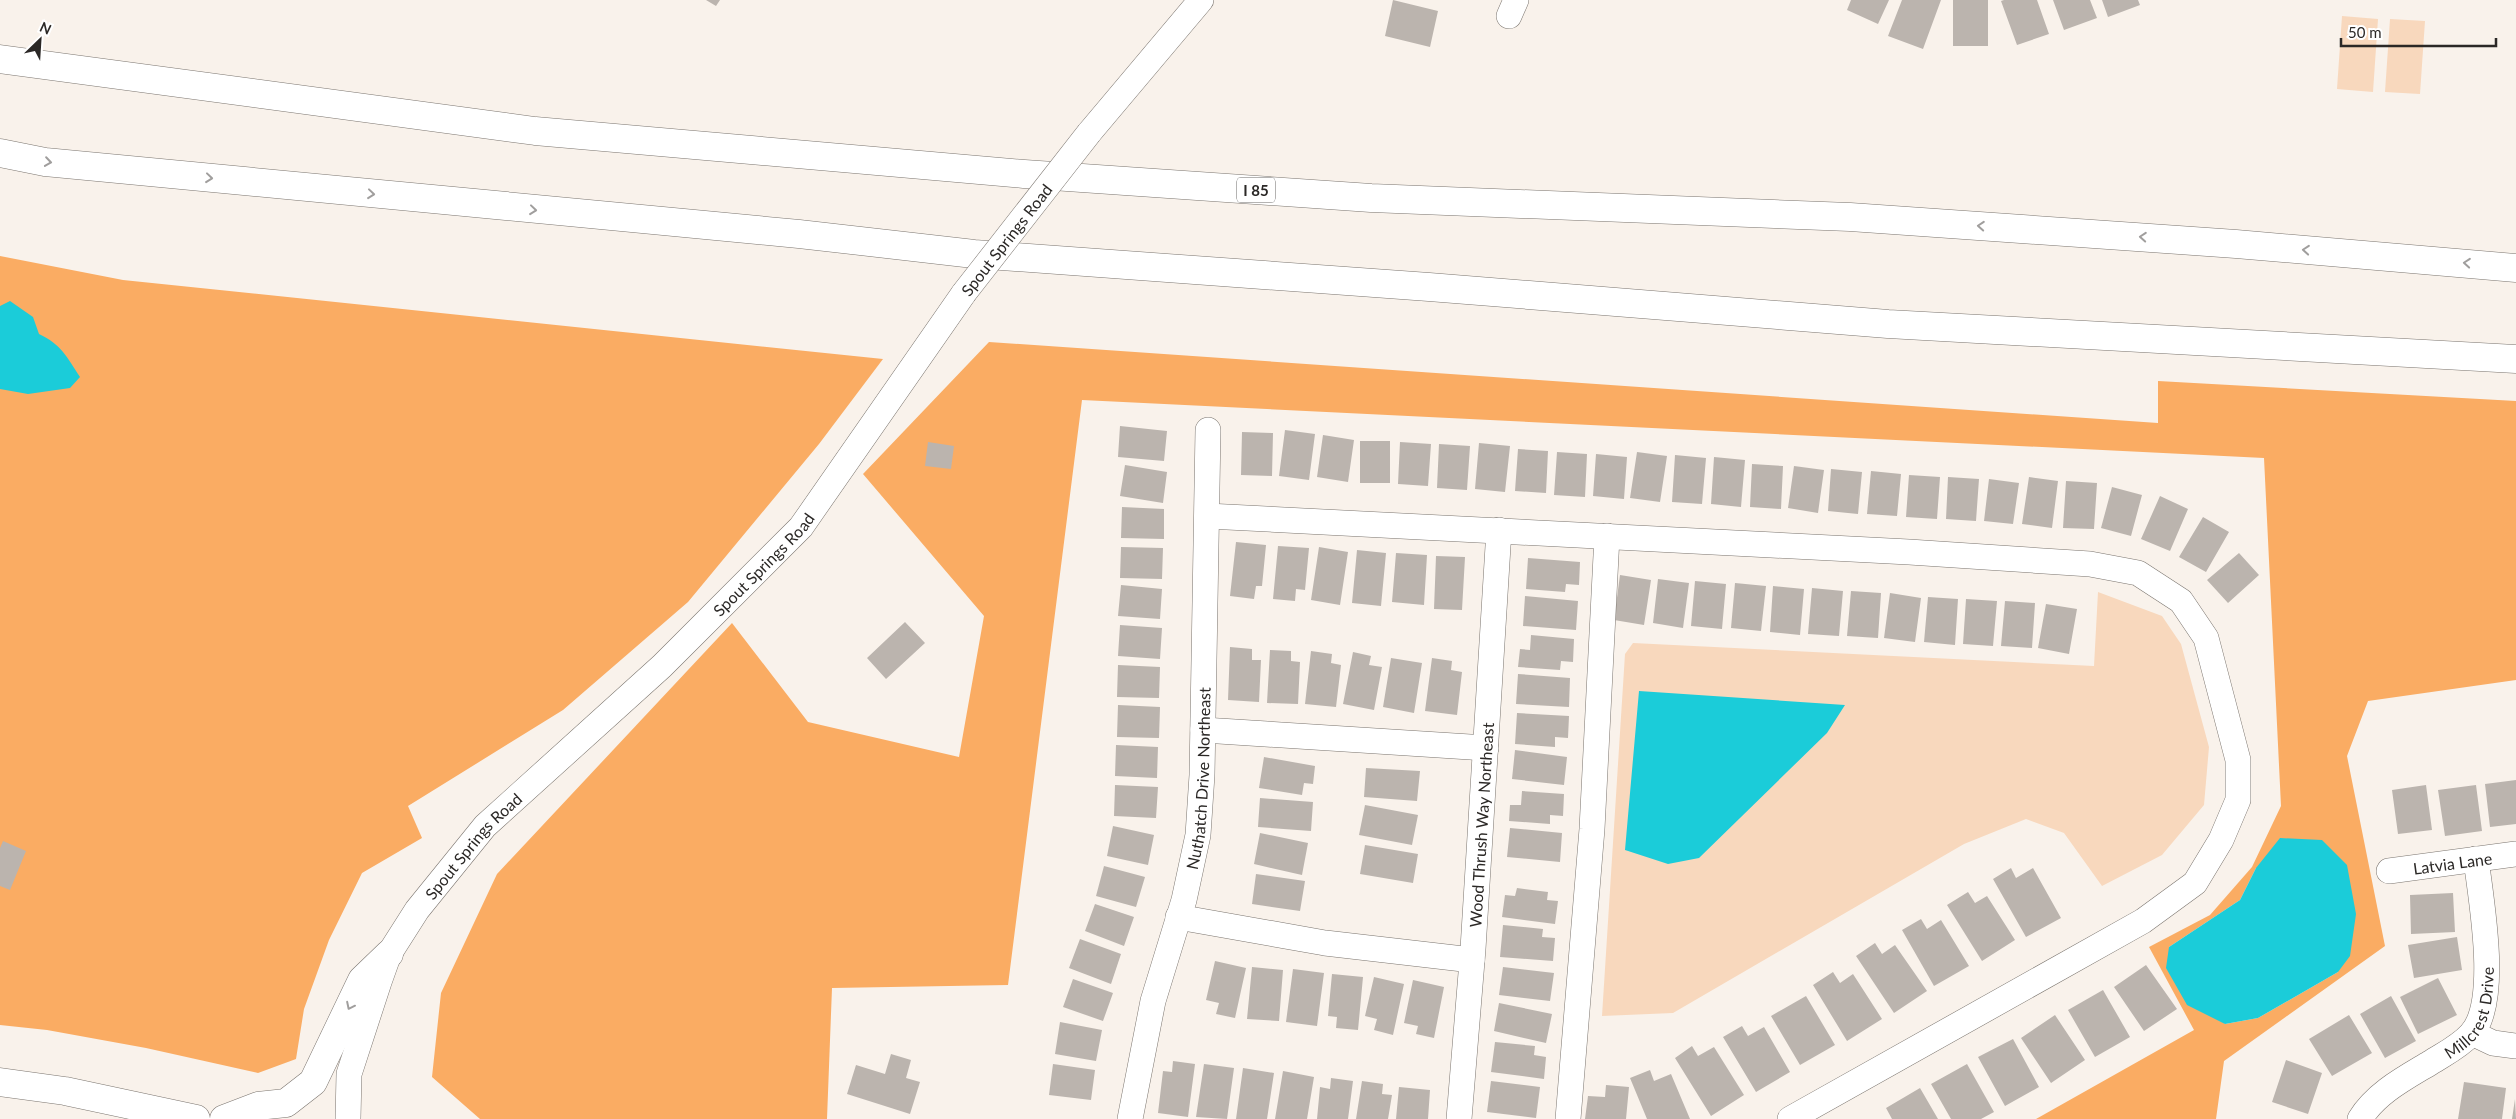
<svg xmlns="http://www.w3.org/2000/svg" width="2516" height="1119" font-family="Lato,sans-serif">
<rect width="100%" height="100%" fill="#f9f2eb"/>
<path fill="#f8d8bd" d="M2342,16L2378,19L2373,92L2337,89Z
M2390,19L2425,21L2420,94L2385,92Z
M2098,592L2162,616L2181,644L2209,747L2204,805L2162,855L2102,886L2064,833L2026,819L1964,844L1673,1013L1602,1016L1625,654L1633,643L2094,666Z"/>
<path fill="#faac63" fill-rule="evenodd" d="M0,256L123,280L883,359L819,444L688,602L563,710L408,806L422,838L362,873L329,940L304,1009L296,1059L258,1073L146,1048L47,1030L0,1025Z
M989,342L2158,423V381L2516,401V680L2368,701L2347,756L2385,946L2224,1061L2216,1119H2036L2194,1030L2149,947L2210,915L2252,867L2281,806L2264,458L1082,400L1008,985L832,988L827,1119H480L432,1077L441,993L497,874L732,623L808,722L959,757L984,616L863,474ZM2256,868L2338,972L2258,1018L2225,1024L2169,947L2240,900Z"/>
<path fill="#1bccd9" d="M10,301L33,317L39,334C61,344 67,357 80,377L70,388L28,394L0,389V306Z
M1639,691L1845,705L1827,733L1699,858L1668,864L1625,850Z
M2280,838L2322,840L2347,865L2356,914L2350,956L2338,972L2258,1018L2225,1024L2187,1005L2166,968L2169,947L2240,900L2256,868Z"/>
<path fill="#bbb4ae" d="M706,0H720L716,6Z
M1393,0L1438,11L1430,47L1385,36Z
M1851,0H1889L1878,24L1847,10Z
M1902,0H1941L1923,49L1888,36Z
M1953,0H1988V46H1953Z
M2004,0H2037L2049,34L2017,45L2001,1Z
M2053,0H2090L2097,18L2064,30Z
M2102,0H2138L2140,5L2108,17Z
M1120,426L1167,431L1164,461L1118,457Z
M1285,430L1315,434L1309,480L1279,476Z
M1242,432L1273,433L1272,476L1241,475Z
M1323,435L1354,440L1348,482L1317,477Z
M1360,441H1390V483H1360Z
M928,442L954,446L951,469L925,466Z
M1400,442L1431,444L1428,486L1398,484Z
M1479,443L1510,446L1505,492L1475,489Z
M1439,444L1470,446L1467,490L1437,488Z
M1518,449L1548,451L1546,493L1515,491Z
M1557,452L1587,454L1585,497L1554,495Z
M1637,452L1667,456L1660,502L1630,498Z
M1596,454L1627,457L1624,499L1593,496Z
M1675,455L1706,458L1702,504L1672,502Z
M1714,457L1745,460L1741,507L1711,504Z
M1752,464L1783,466L1781,509L1750,507Z
M1125,465L1167,472L1163,503L1120,496Z
M1794,466L1824,470L1818,513L1788,508Z
M1831,469L1862,472L1858,514L1828,511Z
M1871,471L1901,474L1897,516L1867,514Z
M1909,475L1940,477L1937,519L1906,517Z
M1948,477L1979,479L1976,521L1946,519Z
M2029,477L2058,481L2052,528L2022,524Z
M1989,479L2019,483L2013,524L1984,521Z
M2066,481L2097,483L2094,529L2063,528Z
M2112,487L2142,495L2131,536L2101,528Z
M2160,496L2188,509L2170,551L2141,539Z
M1122,507L1164,509V539L1121,538Z
M2203,517L2229,532L2206,572L2179,557Z
M1236,542L1266,545L1262,586H1256L1254,599L1230,596Z
M1278,546L1309,548L1305,590L1296,589L1295,601L1273,599Z
M1121,547L1163,548L1162,579L1120,578Z
M1319,547L1348,552L1340,605L1311,600Z
M1357,550L1386,553L1381,606L1352,603Z
M1396,553L1427,555L1424,605L1392,602Z
M2239,553L2259,575L2228,603L2207,580Z
M1436,556L1465,557L1462,610L1434,609Z
M1528,558L1580,562L1579,585L1566,584L1565,592L1526,589Z
M1620,575L1651,580L1644,625L1614,620Z
M1658,579L1689,583L1683,628L1653,623Z
M1695,581L1726,584L1722,629L1691,626Z
M1735,583L1766,586L1761,631L1731,628Z
M1121,585L1162,589L1160,619L1118,616Z
M1773,586L1804,589L1800,635L1770,632Z
M1812,588L1843,591L1839,636L1808,634Z
M1851,591L1881,593L1878,638L1847,636Z
M1890,593L1921,598L1915,642L1884,638Z
M1525,596L1578,601L1576,630L1523,626Z
M1928,597L1958,599L1955,645L1924,642Z
M1966,599L1997,601L1993,646L1963,644Z
M2005,601L2035,603L2032,648L2001,646Z
M2046,604L2077,609L2069,654L2038,648Z
M905,622L925,643L886,679L867,658Z
M1120,625L1162,628L1160,659L1118,656Z
M1531,635L1574,639L1573,662L1561,661L1560,670L1518,667L1520,649L1530,650Z
M1230,647L1252,649V660H1261L1259,702L1228,700Z
M1270,650L1291,651V661L1300,662L1298,704L1267,703Z
M1311,651L1332,654L1331,663L1341,665L1336,707L1305,704Z
M1353,652L1371,656L1369,665L1382,667L1374,710L1343,704Z
M1391,658L1422,663L1414,713L1383,707Z
M1432,658L1452,661L1451,670L1462,672L1457,715L1425,711Z
M1118,665L1160,667L1159,698L1117,697Z
M1518,674L1570,678L1569,707L1516,704Z
M1118,705L1160,707L1159,738L1117,737Z
M1517,713L1569,716L1568,738L1555,737V747L1515,744Z
M1116,745L1158,747L1157,778L1115,776Z
M1515,750L1567,757L1564,785L1512,779Z
M1264,757L1315,766L1313,784L1304,783L1302,795L1259,788Z
M1366,768L1420,771L1417,801L1364,797Z
M2516,780V824L2490,827L2485,784Z
M1115,785L1158,787L1156,818L1114,816Z
M2426,785L2432,830L2398,834L2392,790Z
M2476,785L2482,831L2445,836L2438,790Z
M1522,791L1564,794L1563,816L1550,815V824L1509,821L1510,805H1521Z
M1260,798L1313,802L1311,831L1258,827Z
M1365,805L1418,815L1412,845L1359,835Z
M1113,826L1154,835L1148,865L1107,856Z
M1510,828L1562,833L1560,862L1507,857Z
M1260,833L1308,843L1302,875L1254,864Z
M3,841L26,851L10,890L0,886V848Z
M1365,845L1418,854L1413,883L1360,874Z
M1104,866L1145,877L1136,907L1096,896Z
M2011,868L2016,878L2033,868L2061,918L2026,937L1993,879Z
M1256,874L1305,881L1300,911L1252,904Z
M1517,888L1548,892L1547,900L1558,901L1555,924L1502,917L1505,895L1515,896Z
M1968,892L1975,903L1987,896L2015,940L1982,961L1947,905Z
M2453,893L2455,932L2411,934L2410,895Z
M1095,904L1134,917L1124,946L1085,931Z
M1921,919L1927,929L1941,920L1969,966L1934,986L1902,930Z
M1503,925L1543,929L1542,937L1555,938L1553,961L1500,957Z
M2457,937L2462,970L2414,978L2408,945Z
M1080,939L1121,954L1111,984L1069,968Z
M1875,943L1882,954L1895,945L1927,991L1894,1013L1856,956Z
M1215,961L1246,968L1235,1018L1216,1014L1219,1003L1206,1000Z
M2146,965L2177,1009L2144,1031L2114,987Z
M1252,967L1283,970L1279,1021L1247,1019Z
M1503,967L1554,973L1550,1001L1499,995Z
M1293,969L1324,973L1317,1026L1286,1022Z
M1833,972L1840,983L1853,974L1882,1019L1847,1041L1813,985Z
M1332,974L1363,977L1358,1030L1336,1028L1337,1017L1328,1016Z
M1374,977L1404,984L1393,1035L1374,1030L1377,1019L1365,1016Z
M2438,978L2457,1015L2418,1034L2400,997Z
M1073,979L1113,993L1103,1021L1063,1007Z
M1413,980L1444,987L1434,1038L1416,1034L1418,1026L1404,1023Z
M2103,990L2130,1037L2095,1057L2068,1010Z
M1806,996L1835,1045L1800,1065L1771,1016Z
M2391,996L2416,1041L2385,1058L2360,1014Z
M1499,1003L1552,1014L1546,1043L1494,1031Z
M2055,1015L2085,1060L2051,1083L2021,1038Z
M2349,1015L2372,1053L2332,1076L2309,1039Z
M1060,1022L1102,1030L1096,1061L1055,1054Z
M1742,1026L1748,1036L1764,1027L1790,1072L1756,1092L1723,1037Z
M2013,1039L2039,1087L2005,1106L1978,1057Z
M1495,1042L1535,1046L1534,1055L1546,1057L1544,1079L1491,1072Z
M1692,1046L1698,1056L1714,1047L1744,1095L1711,1116L1675,1058Z
M891,1054L911,1060L906,1078L920,1082L910,1114L847,1094L856,1065L885,1074Z
M2286,1060L2322,1073L2308,1114L2272,1102Z
M1173,1061L1195,1064L1188,1117L1158,1113L1163,1071L1172,1072Z
M1053,1064L1095,1070L1091,1100L1049,1095Z
M1204,1064L1234,1068L1227,1119L1196,1117Z
M1967,1064L1994,1112L1981,1119H1951L1931,1084Z
M1243,1068L1274,1073L1267,1119H1236Z
M1650,1070L1654,1081L1671,1074L1690,1119H1647L1630,1078Z
M1283,1071L1314,1077L1307,1119H1275Z
M1331,1078L1353,1081L1348,1119H1317L1320,1087L1330,1089Z
M1362,1081L1383,1084L1382,1094L1392,1095L1388,1119H1356Z
M1491,1081L1540,1087L1536,1118L1487,1112Z
M2464,1082L2506,1088L2502,1119H2458Z
M1606,1085L1629,1087L1626,1119H1585L1588,1096L1605,1097Z
M1399,1087L1430,1090L1428,1119H1396Z
M1920,1088L1938,1119H1892L1886,1108Z
M2515,1099L2516,1119H2512Z"/>
<g fill="none" stroke-linecap="round" stroke-linejoin="round">
<defs>
<g id="minor">
<path d="M1509,16L1516,0"/>
<path d="M1089,133L1201,0"/>
<path d="M1207,516L1909,552L2090,564L2138,573L2181,601L2206,638L2238,760V800L2221,840L2195,883L2143,921L1790,1119"/>
<path d="M1203,730L1486,748"/>
<path id="s1" d="M2389,871L2516,854"/>
<path d="M1178,917L1325,943L1472,960"/>
<path d="M2472,1033L2493,1043L2516,1046"/>
<path id="s2" d="M348,1119L349,1074L379,982L389,954L417,910L485,826L662,666L801,527L964,293"/>
<path id="s3" d="M1130,1119L1153,1001L1184,900L1198,835L1202,775L1208,430"/>
<path id="s4" d="M1459,1119L1473,949L1499,530"/>
<path d="M1568,1119L1592,829L1607,536"/>
<path id="s5" d="M2360,1119C2376,1093 2405,1078 2430,1063C2444,1054 2459,1047 2471,1034C2500,1002 2481,900 2476,859"/>
</g>
<path id="major" d="M0,1082L65,1091L196,1119
M224,1119L258,1106L286,1103L313,1082L362,980L389,954"/>
<path id="highway" d="M0,59L535,131L1024,174L1371,198L1850,217L2236,244L2516,268
M0,153L45,162L799,234L974,254L1429,287L1888,324L2516,359"/>
</defs>
<use href="#minor" stroke="#7b756f" stroke-width="26"/>
<use href="#major" stroke="#7b756f" stroke-width="29"/>
<use href="#highway" stroke="#7b756f" stroke-width="29"/>
<use href="#minor" stroke="#fff" stroke-width="25"/>
<use href="#major" stroke="#fff" stroke-width="28"/>
<use href="#highway" stroke="#fff" stroke-width="28"/>
<defs>
<g id="minor-bridge">
<path id="s6" d="M964,293L1089,133"/>
</g>
</defs>
<use href="#minor-bridge" stroke="#7b756f" stroke-width="26" stroke-linecap="butt"/>
<use href="#minor-bridge" stroke="#fff" stroke-width="25"/>
</g>
<defs><path id="oneway-chevron" d="M-2-3.5L2.5 0L-2 3.5" fill="none" stroke-width="1.6" stroke-linecap="round" stroke-linejoin="round" transform="scale(1.25)"/></defs>
<g stroke="#a09e9d">
<use href="#oneway-chevron" transform="translate(48 162) rotate(8)"/>
<use href="#oneway-chevron" transform="translate(209 178) rotate(6)"/>
<use href="#oneway-chevron" transform="translate(371 194) rotate(6)"/>
<use href="#oneway-chevron" transform="translate(533 210) rotate(6)"/>
<use href="#oneway-chevron" transform="translate(1981 226) rotate(-176)"/>
<use href="#oneway-chevron" transform="translate(2143 237) rotate(-176)"/>
<use href="#oneway-chevron" transform="translate(2306 250) rotate(-175)"/>
<use href="#oneway-chevron" transform="translate(2467 263) rotate(-175)"/>
<use href="#oneway-chevron" transform="translate(350 1006) rotate(116)"/>
</g>
<g text-anchor="middle" dominant-baseline="central" stroke-width="4" stroke-linejoin="round" paint-order="stroke">
<rect fill="#fff" stroke="#6b6867" stroke-width="1" x="1237" y="177.5" width="38" height="25" rx="4"/>
<g font-size="15" font-weight="bold" fill="#2b2826">
<text x="1256" y="190">I 85</text>
</g>
<g font-size="16" fill="#2b2826" stroke="#fff">
<text stroke="none"><textPath href="#s6" startOffset="68">Spout Springs Road</textPath></text>
<text stroke="none"><textPath href="#s2" startOffset="714">Spout Springs Road</textPath></text>
<text stroke="none"><textPath href="#s3" startOffset="349">Nuthatch Drive Northeast</textPath></text>
<text stroke="none"><textPath href="#s4" startOffset="295">Wood Thrush Way Northeast</textPath></text>
<text stroke="none"><textPath href="#s2" startOffset="309">Spout Springs Road</textPath></text>
<text stroke="none"><textPath href="#s1" startOffset="64">Latvia Lane</textPath></text>
<text stroke="none"><textPath href="#s5" startOffset="160">Millcrest Drive</textPath></text>
</g>
</g>
<g transform="translate(40 40) rotate(25)" stroke="#ffffff" stroke-width="4" paint-order="stroke">
<path d="M0-4L9 19L0 12L-9 19Z" fill="#2b2826"/>
<text y="-8" font-size="14" font-weight="bold" text-anchor="middle" fill="#2b2826">N</text>
</g>
<path d="M2341 38v8h155v-8" fill="none" stroke="#2b2826" stroke-width="2.5"/>
<text x="2348" y="38" font-size="15" fill="#2b2826" stroke="#ffffff" stroke-width="4" paint-order="stroke">50 m</text>
</svg>
